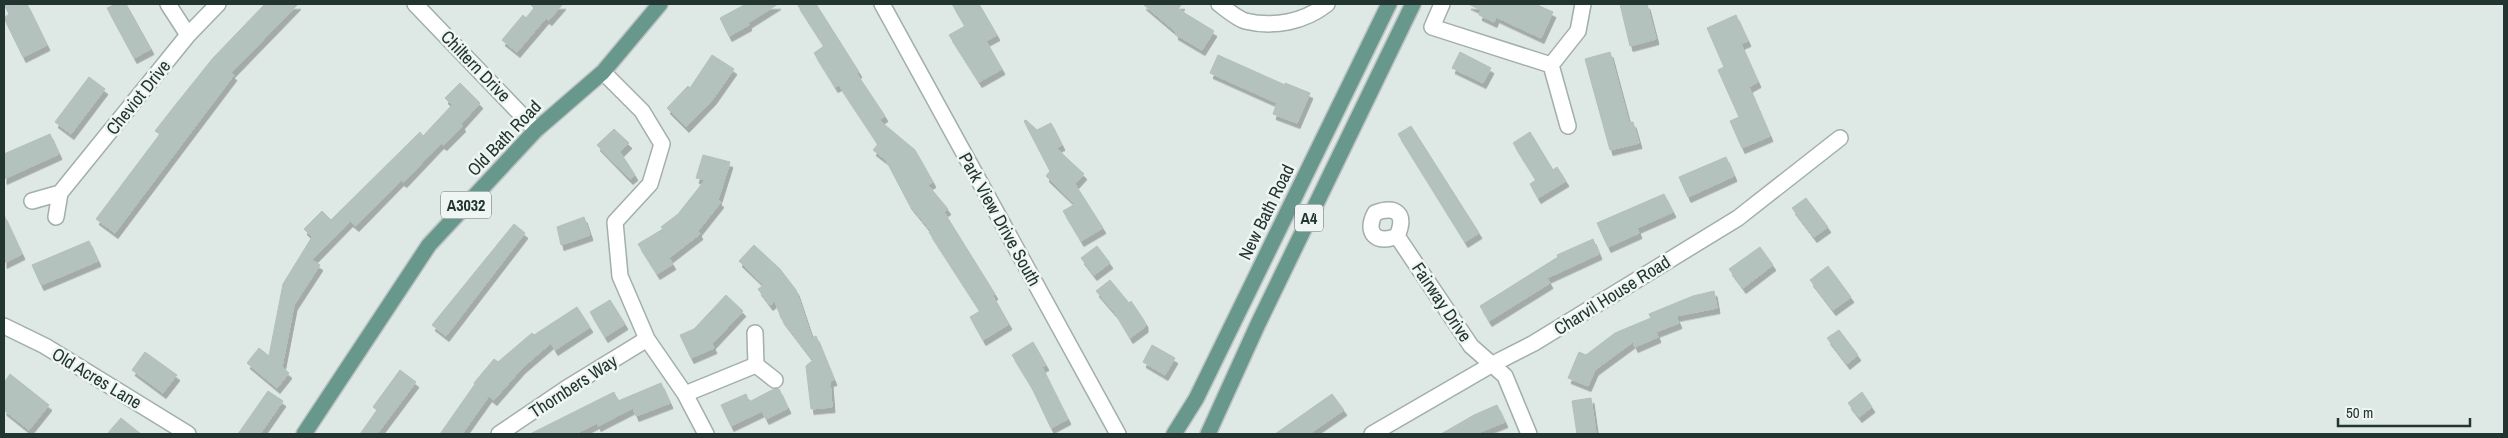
<svg xmlns="http://www.w3.org/2000/svg" width="2508" height="438" font-family="'Archivo Narrow',sans-serif">
<defs>
<filter id="shadow"><feDropShadow dx="3" dy="5.5" stdDeviation="0" flood-color="#0004"/></filter>
</defs>
<rect width="100%" height="100%" fill="#dee8e4"/>
<path fill="#b4c2bd" stroke="#b2c0ba" filter="url(#shadow)" d="M4,4H27L47,45L23,57L4,18L9,14Z
M116,4H126L151,49L134,58L107,8Z
M265,4H298L231,73L234,75L115,233L96,219L160,134L155,131L173,108L213,58Z
M530,4H563L549,20L546,18L517,52L502,40L523,15L526,18L534,8Z
M746,4H778L748,23L749,25L729,36L720,18Z
M797,4H816L859,72L857,74L885,116L879,120L915,150L933,182L928,185L948,209L944,212L995,294L993,296L1009,324L983,340L970,317L980,311L929,232L931,231L909,204L886,160L873,150L878,144L839,85L835,87L814,53L824,46Z
M952,4H979L997,35L986,41L1002,69L979,82L949,35L965,26Z
M1143,4H1182L1178,9L1214,31L1202,50L1175,34L1176,32Z
M1468,4H1535L1553,12L1541,38L1496,17L1494,22L1479,15L1481,10Z
M1620,4H1647L1656,39L1630,46Z
M1736,15L1748,41L1741,44L1758,82L1749,87L1770,136L1742,148L1730,121L1739,117L1718,70L1724,67L1707,28Z
M1460,52L1491,68L1483,83L1452,68Z
M1610,52L1629,123L1633,122L1639,143L1610,150L1585,59Z
M712,55L734,69L713,99L686,127L667,108L688,86L690,88Z
M1218,55L1285,85V83L1310,93L1297,123L1273,114L1277,103L1210,73Z
M89,77L105,89L71,134L55,122Z
M460,83L480,103L461,124L463,126L444,145L441,143L404,182L401,180L356,226L350,221L312,260L320,265L294,305L282,367L289,373L277,388L247,363L259,348L269,356L283,284L312,237L304,229L322,211L331,220L420,132L423,136L452,105L445,98Z
M1026,120L1037,130L1051,123L1062,145L1056,148L1084,174L1075,184L1103,228L1081,241L1063,211L1075,204L1046,176L1050,171L1024,121Z
M1411,126L1479,233L1465,242L1398,134Z
M614,129L629,143L620,152L635,175L630,179L597,145Z
M1530,132L1553,170L1557,167L1566,181L1538,198L1530,184L1536,180L1513,143Z
M50,134L59,154L4,179V154Z
M703,155L730,162L718,200L721,202L698,231L700,234L669,258L673,264L657,274L638,244L663,229L661,227L678,214L705,180L696,178Z
M1726,157L1734,176L1688,197L1679,177Z
M1664,194L1673,212L1637,228L1639,233L1608,247L1597,223Z
M1806,198L1828,227L1814,237L1792,208Z
M4,215L22,254L4,263Z
M584,217L590,235L561,245L557,227Z
M514,224L525,233L446,336L432,325Z
M1593,239L1599,254L1547,278L1550,283L1489,321L1480,306L1558,257L1557,255Z
M89,241L98,261L41,285L32,265Z
M754,245L780,269L796,290L812,338L816,336L834,380L830,381L832,407L811,409L806,366L813,360L781,318L775,301L770,305L758,289L764,285L739,261Z
M1097,246L1110,263L1094,275L1081,258Z
M1760,247L1773,265L1743,288L1729,269Z
M1828,266L1851,297L1833,310L1810,280Z
M1110,280L1129,303L1131,301L1145,322V327L1130,338L1115,313L1096,291Z
M1714,291L1717,308L1676,316L1679,323L1656,332L1658,337L1635,347L1633,342L1595,370L1588,386L1568,378L1579,352L1586,355L1615,333L1651,318L1649,314L1693,296Z
M726,295L743,311L712,344L714,348L691,358L680,335L694,329Z
M610,300L625,324L605,337L590,312Z
M577,307L590,327L555,350L551,343L522,368L494,400L489,396L462,434H440L475,384L474,383L494,359L498,362L532,333L534,335Z
M1839,330L1858,355L1847,364L1827,338Z
M1033,342L1046,365L1042,367L1068,419L1051,428L1031,386L1012,355Z
M1152,345L1175,358L1165,375L1143,362Z
M145,352L177,375L163,393L132,370Z
M400,370L416,382L377,434H360L377,410L373,407Z
M10,374L49,405L29,430L4,410V383Z
M661,383L670,403L636,416L633,408L598,426L597,423L575,434H530L614,392L618,401Z
M774,389H779L788,408L766,419L762,411L731,426L721,405L746,394L749,402Z
M268,391L283,401L260,434H238Z
M1862,392L1872,407L1859,417L1848,403Z
M1332,394L1344,410L1309,434H1275Z
M1591,398L1596,434H1577L1572,401Z
M1497,405L1505,422L1475,434H1441L1474,415Z
M121,418L141,434H107Z"/>
<g fill="none" stroke-linecap="round" stroke-linejoin="round">
<defs>
<path id="street" d="M168,4L188,35
M415,4L536,130
M882,4L1118,434
M1219,4C1226,9 1236,18 1245,21C1274,28 1304,22 1327,4
M1442,4L1432,27L1551,65L1568,126
M1551,65L1578,31L1583,4
M603,72L642,111L662,144L650,184L615,222L620,276L647,339L685,394L706,434
M32,201L60,193
M56,217L60,193L188,35L218,4
M1397,236C1407,214 1396,205 1375,213C1364,233 1377,245 1397,236L1471,346L1505,376L1529,434
M4,326L45,346L188,434
M755,333L756,365
M685,394L756,365L775,380
M499,434L567,388L647,339
M1372,434L1491,365L1534,343L1738,218L1840,138"/>
<path id="primary" d="M304,434L429,245L536,130L603,72L660,4
M1174,434L1196,399L1389,4
M1208,434L1258,324L1413,4"/>
</defs>
<use href="#street" stroke="#a2afaa" stroke-width="18"/>
<use href="#primary" stroke="#bdc2c1" stroke-width="18"/>
<use href="#street" stroke="#fff" stroke-width="15"/>
<use href="#primary" stroke="#68988c" stroke-width="15"/>
</g>
<g text-anchor="middle" dominant-baseline="central" stroke-width="5" stroke-linejoin="round" paint-order="stroke">
<g fill="#eef5f2" stroke="#5f6f6a" stroke-width="1">
<rect x="441" y="191.5" width="50" height="27" rx="4"/>
<rect x="1295" y="204.5" width="28" height="27" rx="4"/>
</g>
<g font-size="16" font-weight="bold" fill="#223530">
<text x="466" y="205">A3032</text>
<text x="1309" y="218">A4</text>
</g>
<g font-size="18" fill="#223530" stroke="#eef5f2">
<text transform="translate(476 66) rotate(46)">Chiltern Drive</text>
<text transform="translate(138 97) rotate(-51)">Cheviot Drive</text>
<text transform="translate(504 138) rotate(-46)">Old Bath Road</text>
<text transform="translate(1266 212) rotate(-64)">New Bath Road</text>
<text transform="translate(1000 219) rotate(61)">Park View Drive South</text>
<text transform="translate(1612 295) rotate(-32)">Charvil House Road</text>
<text transform="translate(1442 302) rotate(56)">Fairway Drive</text>
<text transform="translate(97 378) rotate(31)">Old Acres Lane</text>
<text transform="translate(573 386) rotate(-33)">Thornbers Way</text>
</g>
</g>
<rect width="2508" height="438" fill="none" stroke="#223530" stroke-width="10"/>
<path d="M2338 418v8h132v-8" fill="none" stroke="#223530" stroke-width="2.5"/>
<text x="2346" y="418" font-size="15" fill="#223530" stroke="#eef5f2" stroke-width="4" paint-order="stroke">50 m</text>
</svg>
